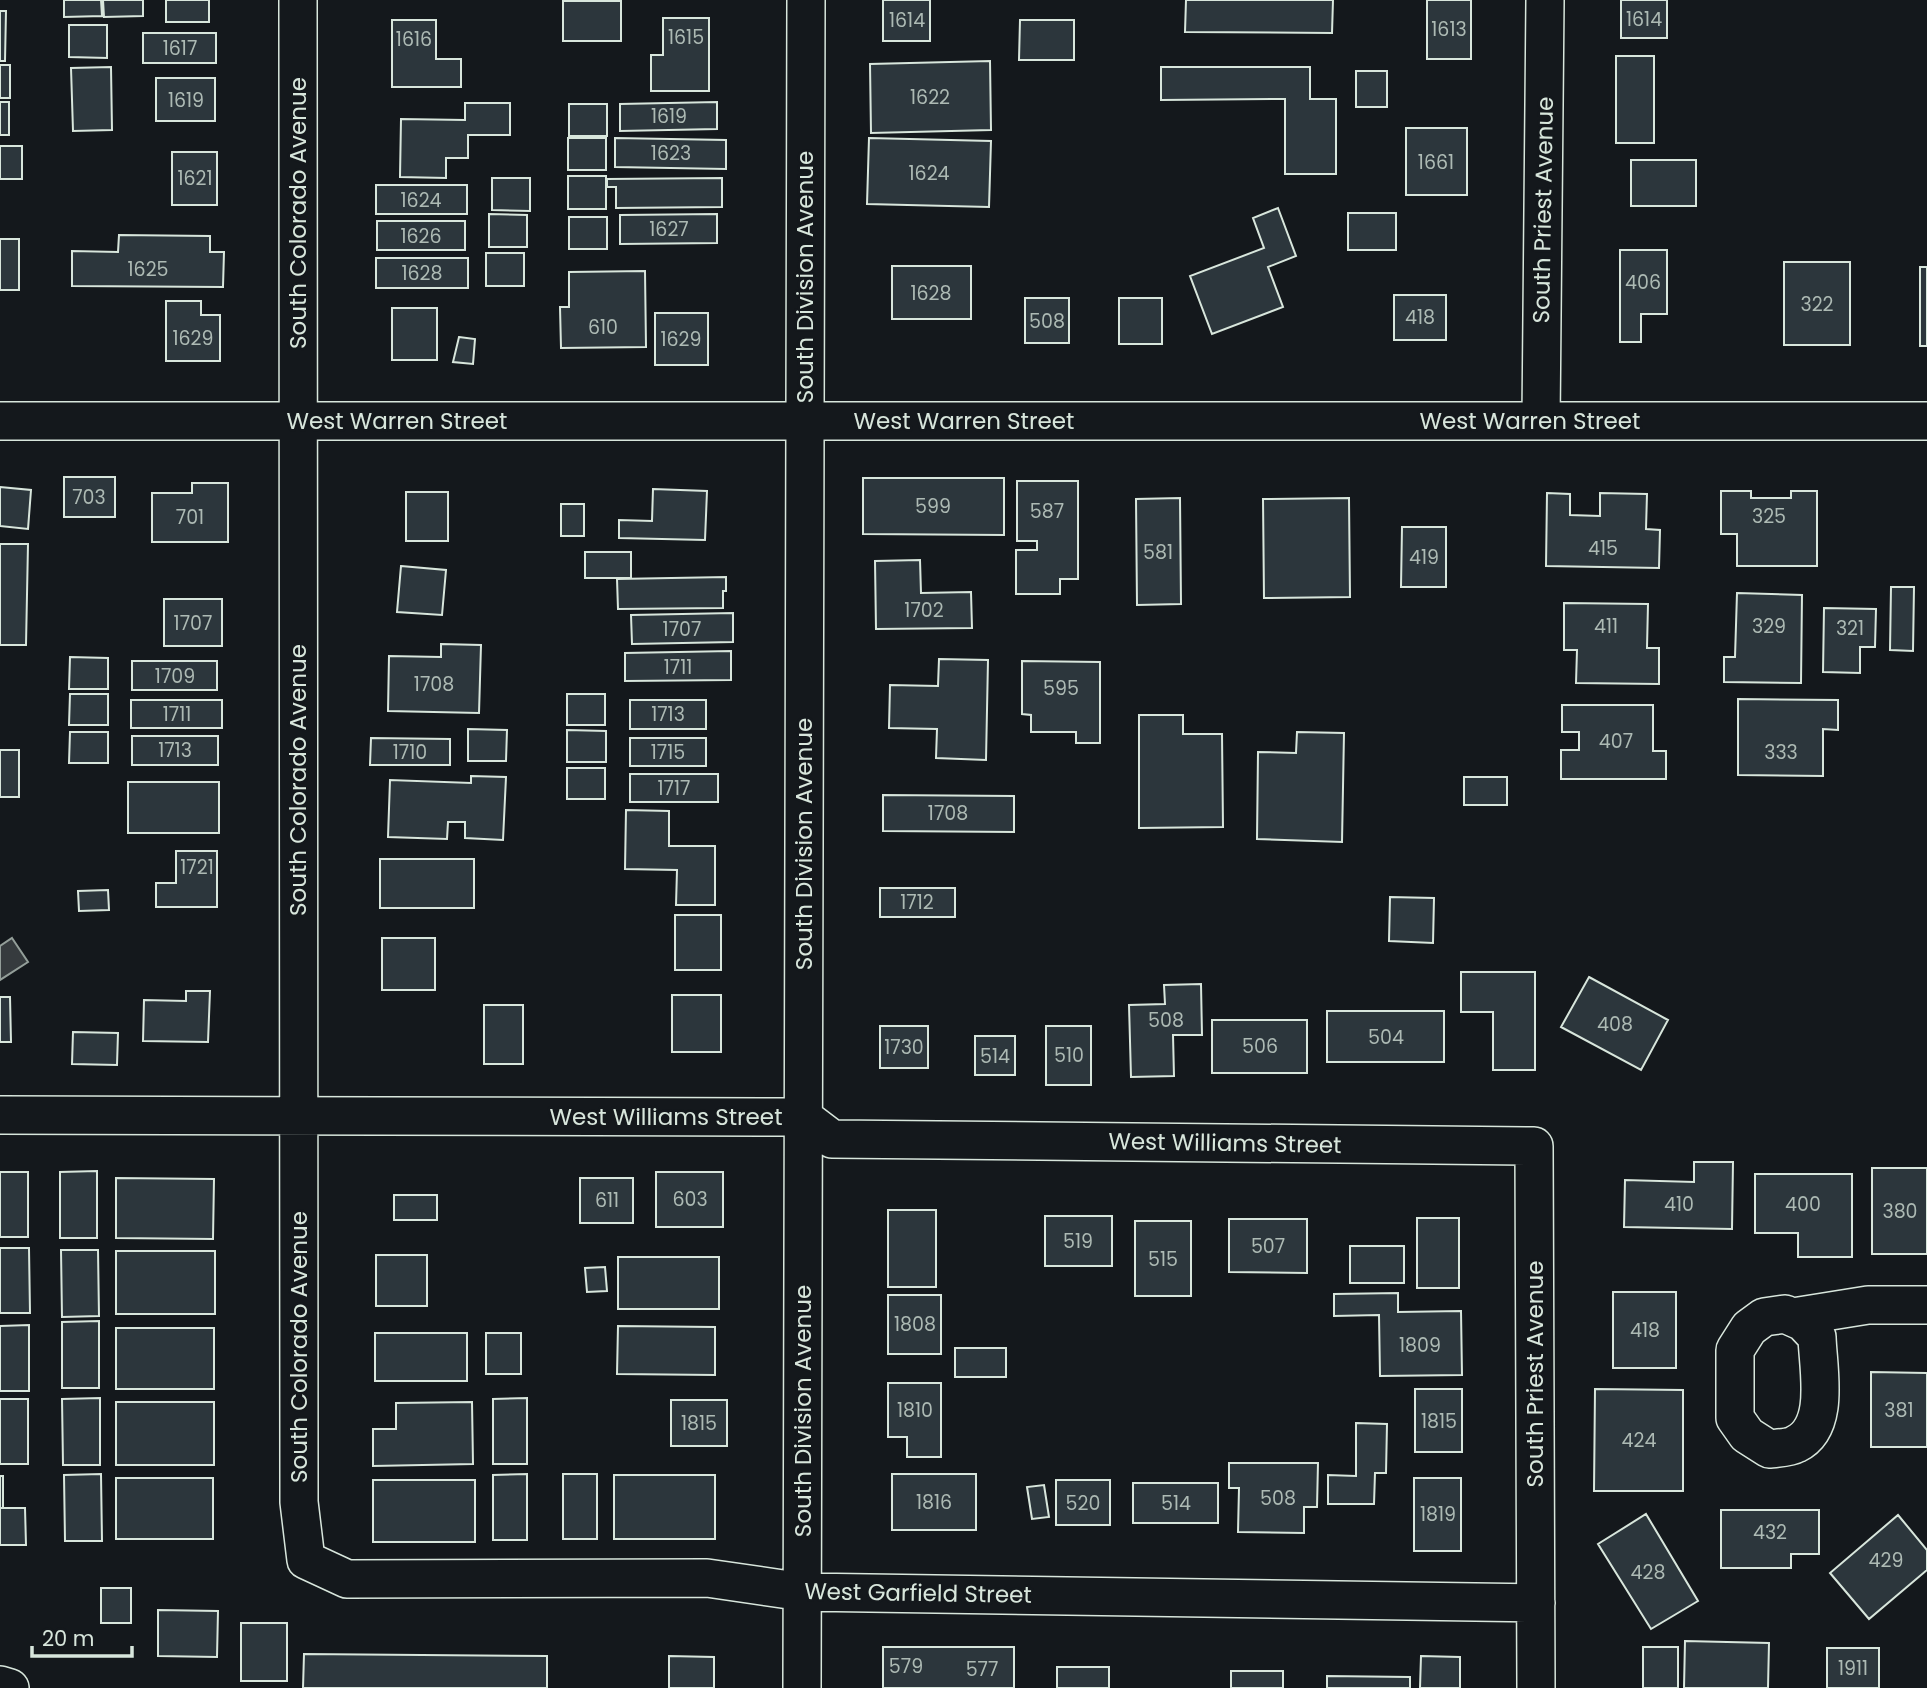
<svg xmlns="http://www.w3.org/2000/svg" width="1927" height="1688" font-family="Poppins,sans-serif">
<rect width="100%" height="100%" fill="#14181c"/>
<path fill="#363b3e" stroke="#939e99" stroke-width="2" d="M12,938L28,962L0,980V946Z"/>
<path fill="#2c363c" stroke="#d8e6dc" stroke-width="2" d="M64,0H101L102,16L64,17Z
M103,0H143V16L104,17Z
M166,0H209V22H166Z
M883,0H930V41H883Z
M1186,0H1333L1332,33L1185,32Z
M1427,0H1471V59H1427Z
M1621,0H1667V38H1621Z
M563,1H621V41H563Z
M0,11H6L5,61H0Z
M663,18H709V91H651V55H663Z
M392,20H436V59H461V87H392Z
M1020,20H1074V60H1019Z
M69,25H107V58L69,57Z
M143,33H216V63H143Z
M1616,56H1654V143H1616Z
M990,61L991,130L871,133L870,64Z
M0,65H10V98H0Z
M111,67L112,130L73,131L71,68Z
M1161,67H1310V99H1336V174H1285V99L1161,100Z
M1356,71H1387V107H1356Z
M156,78H215V121H156Z
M0,102H9V135H0Z
M717,102V129L620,131V104Z
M465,103H510V135H468V158H446V178L400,177L401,119L465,120Z
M569,104H607V136H569Z
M1406,128H1467V195H1406Z
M568,138H606V170H568Z
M615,138L726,140V169L615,167Z
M869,138L991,141L989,207L867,204Z
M0,146H22V179H0Z
M172,152H217V205H172Z
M1631,160H1696V206H1631Z
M568,176H606V209H568Z
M492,178H530V211L492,210Z
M722,178V207L616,208V187H607V179Z
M376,185H467V214H376Z
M1278,208L1296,256L1268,267L1283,307L1212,334L1190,276L1264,248L1253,218Z
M1348,213H1396V250H1348Z
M489,214L527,215V247H489Z
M717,214V243L620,244V215Z
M569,217H607V249H569Z
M377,221H465V250H377Z
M119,235L210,236V252H224L223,287L72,286V251L118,252Z
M0,239H19V290H0Z
M1620,250H1667V314H1641V342H1620Z
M486,253H524V286H486Z
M376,258H468V288H376Z
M1784,262H1850V345H1784Z
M892,266H971V319H892Z
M1920,267H1927V346H1920Z
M645,271L646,347L561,348L560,307H569V272Z
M1394,295H1446V340H1394Z
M1025,298H1069V343H1025Z
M1119,298H1162V344H1119Z
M166,301H201V315H220V361H166Z
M392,308H437V360H392Z
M655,313H708V365H655Z
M459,337L475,339L473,364L453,362Z
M64,477H115V517H64Z
M863,478H1004V535L863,534Z
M1017,481H1078V579H1060V594H1016V550H1037V541H1017Z
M192,483H228V542H152V493H192Z
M0,487L31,490L28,529L0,526Z
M653,489L707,491L705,540L619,538V520L652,521Z
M1721,491H1751V498H1791V491H1817V566H1737V534H1721Z
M406,492H448V541H406Z
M1547,493L1570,494V515L1600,516V493L1647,494L1646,529L1660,530L1659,568L1546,566Z
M1180,498L1181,604L1137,605L1136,499Z
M1349,498L1350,597L1264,598L1263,499Z
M561,504H584V536H561Z
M1402,527H1446V587H1401Z
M0,544H28L26,645H0Z
M585,552H631V578H585Z
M920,560L921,593L971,592L972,628L876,629L875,561Z
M401,566L446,570L442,615L397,612Z
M726,577V591H723V608L618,609L617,579Z
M1891,587H1914L1913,651L1890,650Z
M1737,593L1802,595L1801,683L1724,682V657H1735Z
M164,599H222V646H164Z
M1564,603L1648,604L1647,648H1659V684L1576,683L1577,650H1564Z
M1824,608L1876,609L1875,647H1860V673L1823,672Z
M733,613V642L632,644L631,615Z
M441,644L481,645L479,713L388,711L389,656L441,657Z
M731,651V680L625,681V653Z
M70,657L108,658V689H69Z
M939,659L988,660L986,760L936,758L937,729L889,728L890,685L938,686Z
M132,661H217V690H132Z
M1022,661L1100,662V743H1076V732H1031V715L1022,714Z
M70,694H108V725H69Z
M567,694H605V725H567Z
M1738,699L1838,700V730L1823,729V776L1738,775Z
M131,700H222V728H131Z
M630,700H706V729H630Z
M1562,705H1653V751H1666V779H1561V750H1579V732H1562Z
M1139,715H1183V734H1222L1223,827L1139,828Z
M468,729L507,730L506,761H468Z
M567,730L606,731V762H567Z
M70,732H108V763H69Z
M1297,732L1344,733L1342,842L1257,839L1258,752L1296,753Z
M132,736H218V765H132Z
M371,738L450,739V765H370Z
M630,738H706V766H630Z
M0,750H19V797H0Z
M567,768H605V799H567Z
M630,774H718V802H630Z
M471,776L506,777L503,840L465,838V822H448L447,839L388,837L390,780L471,783Z
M1464,777H1507V805H1464Z
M128,782H219V833H128Z
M883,795L1014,796V832L883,831Z
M626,810L669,811V846H715V905H676L677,870L625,869Z
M176,851H217V907H156V883H176Z
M380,859H474V908H380Z
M880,888H955V917H880Z
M108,890L109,910L79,911L78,891Z
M1390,897L1434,898L1433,943L1389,941Z
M675,915H721V970H675Z
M382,938H435V990H382Z
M1461,972H1535V1070H1493V1012H1461Z
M1589,977L1668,1020L1641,1070L1561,1027Z
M1201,984L1202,1035H1173L1174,1076L1131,1077L1129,1005L1165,1004L1164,985Z
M186,991H210L208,1042L143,1041L144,1000L186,1001Z
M672,995H721V1052H672Z
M0,997H10L11,1042H0Z
M484,1005H523V1064H484Z
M1327,1011H1444V1062H1327Z
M1212,1020H1307V1073H1212Z
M880,1026H928V1068H880Z
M1046,1026H1091V1085H1046Z
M73,1032L118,1033L117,1065L72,1064Z
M975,1036H1015V1075H975Z
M1694,1162H1733L1732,1229L1624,1227L1625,1180L1694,1182Z
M1872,1168H1927V1254H1872Z
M97,1171V1238H60V1172Z
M0,1172H28V1237H0Z
M656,1172H723V1227H656Z
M1755,1174H1852V1257H1798V1233H1755Z
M116,1178L214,1179L213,1239L116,1238Z
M580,1178H633V1223H580Z
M394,1195H437V1220H394Z
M888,1210H936V1287H888Z
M1045,1216H1112V1266H1045Z
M1417,1218H1459V1288H1417Z
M1229,1219H1307V1273L1229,1272Z
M1135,1221H1191V1296H1135Z
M1350,1246H1404V1283H1350Z
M0,1248H29L30,1313H0Z
M61,1250H98L99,1316L62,1317Z
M116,1251H215V1314H116Z
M376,1255H427V1306H376Z
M618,1257H719V1309H618Z
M605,1267L607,1291L587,1292L585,1268Z
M1613,1292H1676V1368H1613Z
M1398,1293V1312L1461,1311L1462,1375L1380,1376L1379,1315L1334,1316V1294Z
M888,1295H941V1354H888Z
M99,1321V1388H62V1322Z
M29,1325V1391H0V1326Z
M618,1326L715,1327V1375L617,1374Z
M116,1328H214V1389H116Z
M375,1333H467V1381H375Z
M486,1333H521V1374H486Z
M955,1348H1006V1377H955Z
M1871,1372L1927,1373V1447H1871Z
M888,1383H941V1457H907V1437H888Z
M1415,1389H1462V1452H1415Z
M1595,1389L1683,1390V1491H1594Z
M100,1398V1465H63L62,1399Z
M527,1398V1464H493V1399Z
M0,1399H28V1464H0Z
M671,1400H727V1446H671Z
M116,1402H214V1465H116Z
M472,1402L473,1464L373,1466V1429H396V1403Z
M1356,1423L1387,1424L1386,1473H1375L1374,1504H1328V1475L1356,1476Z
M1229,1463H1318L1317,1507H1304V1533L1238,1532L1239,1488H1229Z
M101,1474L102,1541H65L64,1475Z
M527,1474V1540H493V1475Z
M563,1474H597V1539H563Z
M892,1474H976V1530H892Z
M614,1475H715V1539H614Z
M0,1476H3V1508H0Z
M116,1478H213V1539H116Z
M1414,1478H1461V1551H1414Z
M373,1480H475V1542H373Z
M1056,1480H1110V1525H1056Z
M1133,1483H1218V1523H1133Z
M1044,1485L1049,1517L1032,1519L1027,1487Z
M0,1508H25L26,1545H0Z
M1721,1510H1819V1554H1791V1568H1721Z
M1646,1514L1698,1601L1651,1629L1598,1544Z
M1898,1515L1927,1550V1570L1869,1619L1830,1573Z
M101,1588H131V1623H101Z
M158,1610L218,1611L217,1657L158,1656Z
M241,1623H287V1681H241Z
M1685,1641L1769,1643L1768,1688H1684Z
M883,1647H1014V1688H883Z
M1643,1647H1678V1688H1643Z
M1827,1648H1879V1688H1827Z
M304,1654L547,1656V1688H303Z
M669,1656L714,1657V1688H669Z
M1421,1656L1460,1657V1688H1420Z
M1057,1667H1109V1688H1057Z
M1231,1671H1283V1688H1231Z
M1327,1676L1410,1677V1688H1327Z"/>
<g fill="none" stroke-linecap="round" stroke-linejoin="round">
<defs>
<path id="minor" d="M298,0L299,1502L306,1560L347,1579L707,1578L803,1592L1536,1603
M0,421H1927
M1541,421L1545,0
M0,1115L803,1117L832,1139L1534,1146L1536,1688
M1785,1314L1803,1322L1817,1337C1818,1369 1831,1427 1796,1444C1789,1448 1778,1448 1769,1449L1747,1435L1735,1418V1350L1749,1328L1764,1317Z
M1793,1317L1868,1305H1927
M0,1685L10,1688
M802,1688L806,0"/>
</defs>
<use href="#minor" stroke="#d8e6dc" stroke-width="40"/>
<use href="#minor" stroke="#14181c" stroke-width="37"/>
</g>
<g text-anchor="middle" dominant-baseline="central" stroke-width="5" stroke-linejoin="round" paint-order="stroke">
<g font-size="19" fill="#adbab4">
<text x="1644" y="19">1614</text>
<text x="907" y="20">1614</text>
<text x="1449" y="29">1613</text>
<text x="686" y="37">1615</text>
<text x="414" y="39">1616</text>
<text x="180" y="48">1617</text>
<text x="930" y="97">1622</text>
<text x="186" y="100">1619</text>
<text x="669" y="116">1619</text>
<text x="671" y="153">1623</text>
<text x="1436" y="162">1661</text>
<text x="929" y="173">1624</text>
<text x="195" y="178">1621</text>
<text x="421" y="200">1624</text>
<text x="669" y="229">1627</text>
<text x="421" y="236">1626</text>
<text x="148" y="269">1625</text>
<text x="422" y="273">1628</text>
<text x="1643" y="282">406</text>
<text x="931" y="293">1628</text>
<text x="1817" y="304">322</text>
<text x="1420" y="317">418</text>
<text x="1047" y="321">508</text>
<text x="603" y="327">610</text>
<text x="193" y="338">1629</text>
<text x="681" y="339">1629</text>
<text x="89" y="497">703</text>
<text x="933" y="506">599</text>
<text x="1047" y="511">587</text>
<text x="1769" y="516">325</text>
<text x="190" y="517">701</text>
<text x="1603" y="548">415</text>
<text x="1158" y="552">581</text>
<text x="1424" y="557">419</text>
<text x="924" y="610">1702</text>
<text x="193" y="623">1707</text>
<text x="1606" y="626">411</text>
<text x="1769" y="626">329</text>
<text x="1850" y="628">321</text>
<text x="682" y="629">1707</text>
<text x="678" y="667">1711</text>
<text x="175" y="676">1709</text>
<text x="434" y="684">1708</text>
<text x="1061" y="688">595</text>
<text x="177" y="714">1711</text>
<text x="668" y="714">1713</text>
<text x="1616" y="741">407</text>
<text x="175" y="750">1713</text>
<text x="410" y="752">1710</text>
<text x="668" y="752">1715</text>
<text x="1781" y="752">333</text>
<text x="674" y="788">1717</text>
<text x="948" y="813">1708</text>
<text x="197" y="867">1721</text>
<text x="917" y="902">1712</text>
<text x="1166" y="1020">508</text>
<text x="1615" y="1024">408</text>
<text x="1386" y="1037">504</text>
<text x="1260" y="1046">506</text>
<text x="904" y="1047">1730</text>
<text x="1069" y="1055">510</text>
<text x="995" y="1056">514</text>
<text x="690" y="1199">603</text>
<text x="607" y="1200">611</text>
<text x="1679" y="1204">410</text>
<text x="1803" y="1204">400</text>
<text x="1900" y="1211">380</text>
<text x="1078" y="1241">519</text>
<text x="1268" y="1246">507</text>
<text x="1163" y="1259">515</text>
<text x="915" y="1324">1808</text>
<text x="1645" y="1330">418</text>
<text x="1420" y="1345">1809</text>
<text x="915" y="1410">1810</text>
<text x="1899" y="1410">381</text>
<text x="1439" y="1421">1815</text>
<text x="699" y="1423">1815</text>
<text x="1639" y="1440">424</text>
<text x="1278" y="1498">508</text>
<text x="934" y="1502">1816</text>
<text x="1083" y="1503">520</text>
<text x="1176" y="1503">514</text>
<text x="1438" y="1514">1819</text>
<text x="1770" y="1532">432</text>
<text x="1886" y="1560">429</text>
<text x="1648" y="1572">428</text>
<text x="906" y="1666">579</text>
<text x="1853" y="1668">1911</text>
<text x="982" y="1669">577</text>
</g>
<g font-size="23" fill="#d8e6dc" stroke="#14181c">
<text transform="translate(1543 210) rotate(-89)">South Priest Avenue</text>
<text transform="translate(298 213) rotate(-90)">South Colorado Avenue</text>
<text transform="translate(805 277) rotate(-90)">South Division Avenue</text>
<text x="397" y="421">West Warren Street</text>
<text x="964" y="421">West Warren Street</text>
<text x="1530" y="421">West Warren Street</text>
<text transform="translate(298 780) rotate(-90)">South Colorado Avenue</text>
<text transform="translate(804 844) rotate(-90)">South Division Avenue</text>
<text x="666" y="1117">West Williams Street</text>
<text transform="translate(1225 1143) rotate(1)">West Williams Street</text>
<text transform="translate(299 1347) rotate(-90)">South Colorado Avenue</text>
<text transform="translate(1535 1374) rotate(-90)">South Priest Avenue</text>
<text transform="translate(803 1411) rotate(-90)">South Division Avenue</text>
<text transform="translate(918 1593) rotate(1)">West Garfield Street</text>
</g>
</g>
<path d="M32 1646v10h100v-10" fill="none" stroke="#d8e6dc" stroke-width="3.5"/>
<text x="42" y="1646" font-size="21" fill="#d8e6dc" stroke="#14181c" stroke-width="5" paint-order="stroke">20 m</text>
</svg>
